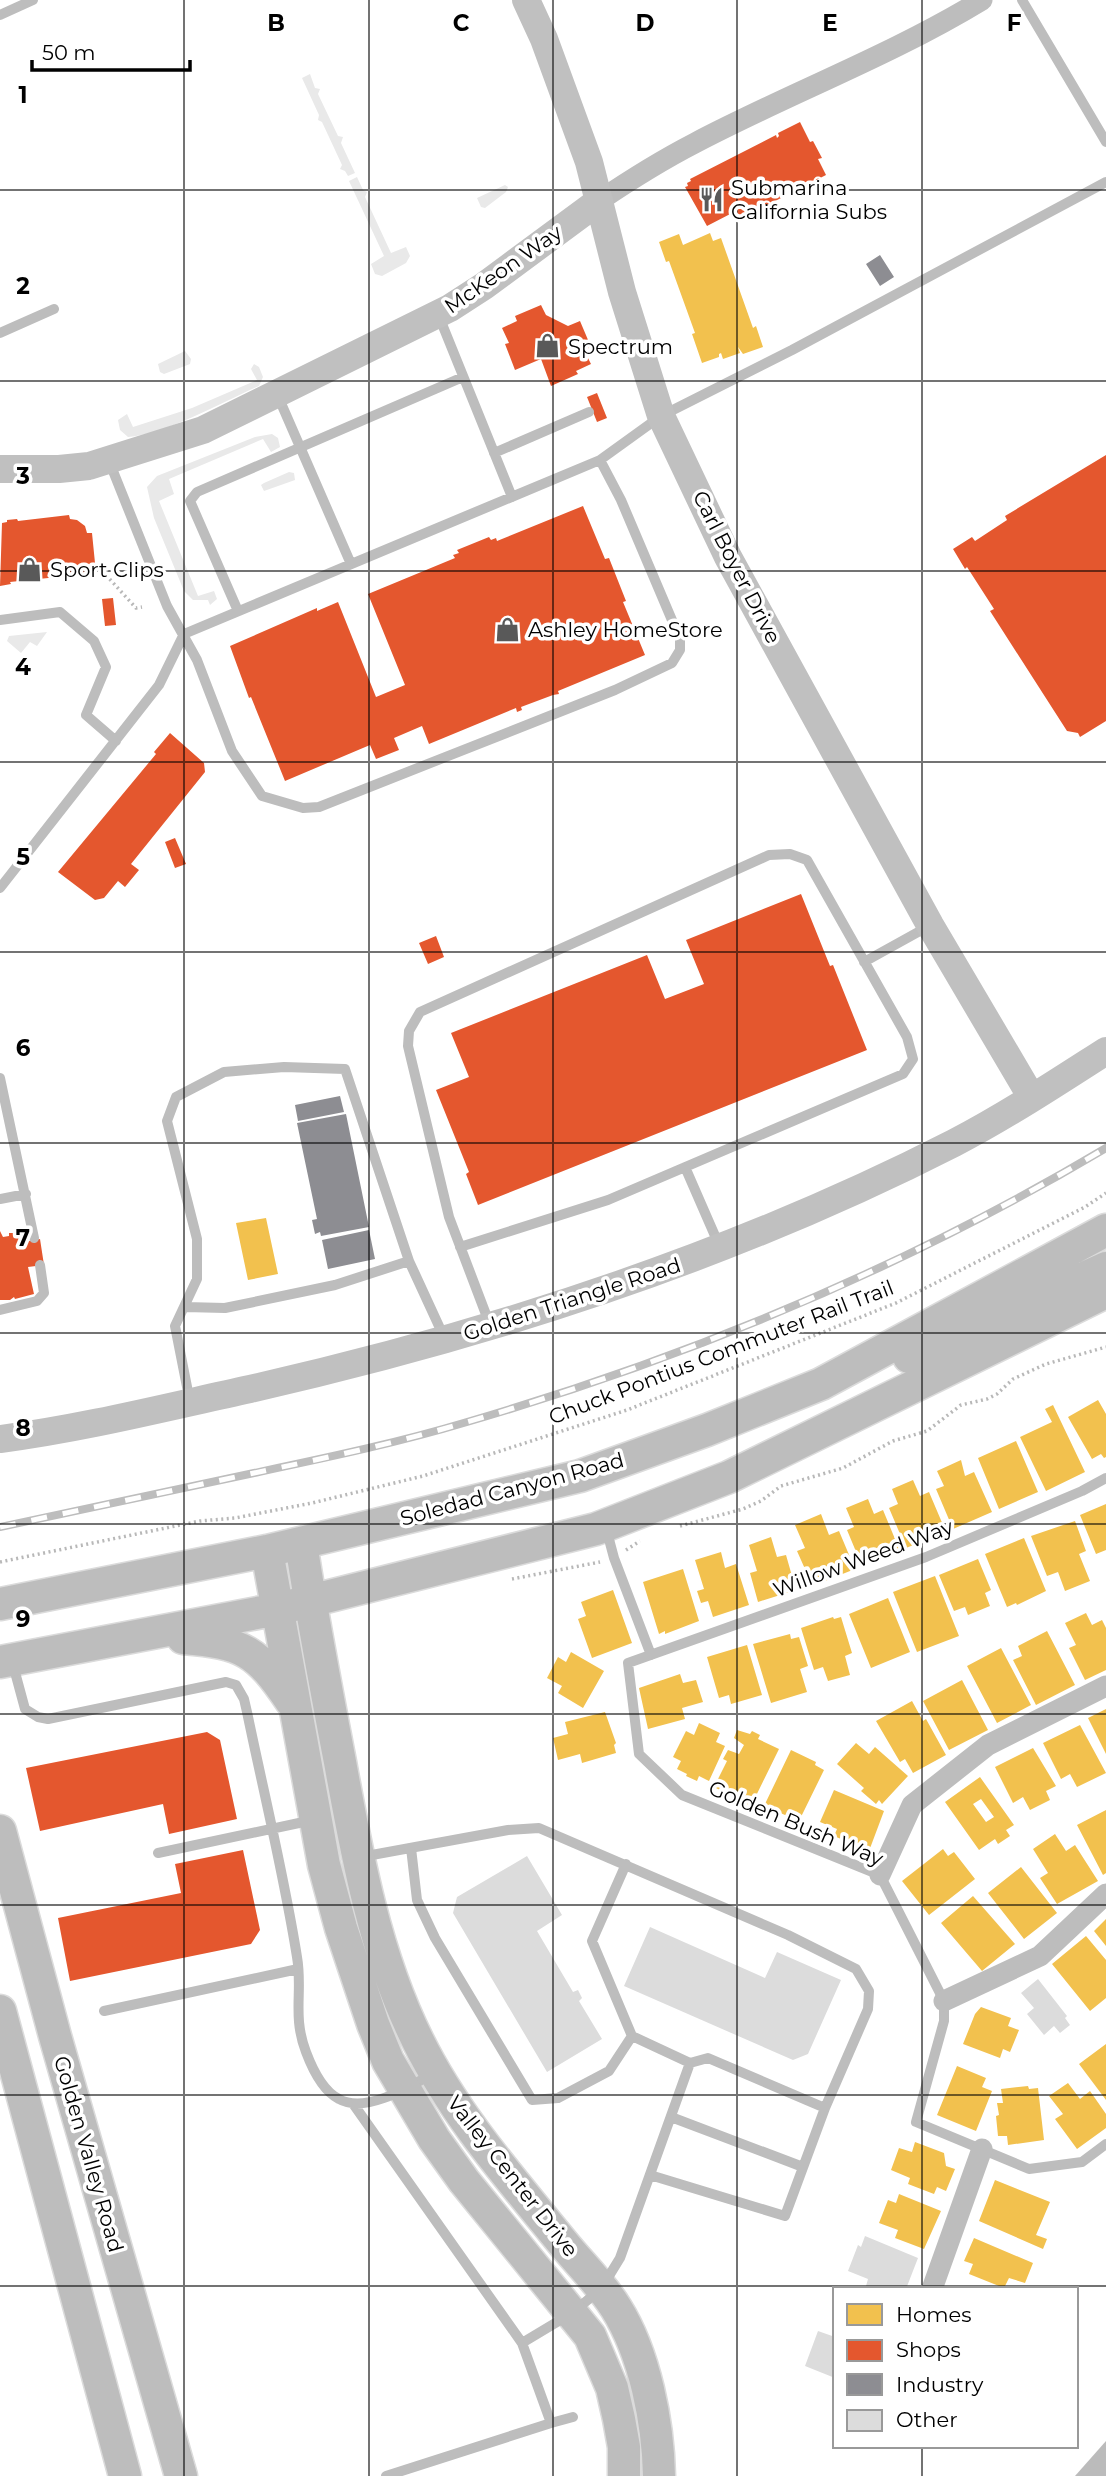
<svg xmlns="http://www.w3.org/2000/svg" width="1106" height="2476" font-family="Montserrat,sans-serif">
<rect width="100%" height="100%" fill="#fff"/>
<path fill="#e9e9e9" d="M310,74L315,88L320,89L318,94L338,136L343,137L341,143L355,173L348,176L345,171L340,169L342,165L322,122L318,120L319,115L302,78Z
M357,177L363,190L367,192L365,197L391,253L406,247L410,256L406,263L382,276L375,274L371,264L384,256L349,181Z
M505,185L508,187L506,192L485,208L481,207L477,198Z
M185,351L191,359L190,364L164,374L160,372L158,364Z
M254,364L259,367L263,377L259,386C225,401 164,435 128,437L120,430L118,420L127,414L133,427L192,408L257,380L251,369Z
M272,434L278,438L280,447L271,452L263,439L169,479L174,494L159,501L198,596L214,591L217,599L210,605L208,600H193L184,591L154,518L147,487L157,476L255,437Z
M289,472L294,473L295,480L264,491L261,485L264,483Z
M47,632L37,646L30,642L21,653L7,641L9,636Z"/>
<path fill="#bbb" d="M1106,2441V2476H1075Z"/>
<path fill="#f2c14e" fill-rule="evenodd" d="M710,233L713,241L721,238L753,328L756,326L763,347L743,354L738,347L740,353L723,359L721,353L719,354V357L702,363L692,334L695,333L669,261L666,262L659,242L679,234L683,245Z
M266,1218L278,1274L248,1280L236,1223Z
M1098,1400L1106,1414V1457L1104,1458L1101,1454L1092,1459L1068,1417Z
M1053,1405L1085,1472L1046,1491L1020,1437L1052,1422L1045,1409Z
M1016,1441L1038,1492L999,1509L978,1458Z
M961,1460L965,1476L974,1472L992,1512L953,1529L936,1489L944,1486L937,1471Z
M913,1480L920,1496L929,1492L946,1532L906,1548L889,1508L898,1504L892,1489Z
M868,1499L874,1514L883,1510L900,1551L862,1566L847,1530L854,1527L846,1508Z
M1106,1504V1550L1096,1554L1080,1515Z
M821,1514L829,1535L839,1531L855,1569L820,1583L816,1575L809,1578L797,1551L805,1548L795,1525Z
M1075,1521L1086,1551L1079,1554L1090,1581L1065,1591L1058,1572L1047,1576L1031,1536Z
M771,1537L777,1557L786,1555L796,1590L758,1602L750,1573L757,1571L749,1545Z
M1024,1538L1046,1591L1017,1605L1016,1603L1007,1607L985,1554Z
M721,1552L725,1568L736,1564L749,1605L713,1617L708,1601L701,1603L697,1591L704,1589L695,1560Z
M978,1559L991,1590L985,1593L990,1606L968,1615L965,1607L954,1611L939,1575Z
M683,1569L699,1621L665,1634V1631L659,1634L643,1582Z
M935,1576L959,1636L917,1652L893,1592Z
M613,1590L632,1643L592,1658L578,1619L586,1616L581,1602Z
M888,1598L910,1652L871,1668L849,1614Z
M1086,1613L1092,1625L1102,1620L1106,1628V1670L1085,1680L1069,1648L1076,1645L1065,1623Z
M833,1617L834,1619L841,1617L852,1653L845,1656L850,1675L828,1681L823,1667L814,1670L801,1628Z
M1047,1631L1075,1685L1036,1705L1013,1660L1022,1656L1018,1646Z
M790,1634L791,1639L799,1637L808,1666L800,1669L807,1692L771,1703L753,1644Z
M747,1645L762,1695L731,1704L729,1695L719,1698L707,1657Z
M1001,1648L1031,1705L997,1723L967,1666Z
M571,1652L604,1671L583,1708L558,1693L562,1686L547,1678L558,1657L566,1662Z
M680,1674L683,1683L696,1680L703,1702L682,1708L685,1719L648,1729L639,1688Z
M962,1680L988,1730L949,1750L923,1701Z
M912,1701L923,1721L926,1719L946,1755L913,1773L905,1759L900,1762L876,1721Z
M1106,1709V1754L1088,1718Z
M605,1712L616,1743L614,1745L616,1753L582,1763L580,1754L558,1760L553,1738L568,1734L565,1722Z
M699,1723L720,1733L716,1742L725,1746L709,1781L699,1776L697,1781L686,1776L687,1774L677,1769L681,1761L673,1757L686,1731L694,1735Z
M1080,1725L1106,1773L1077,1787L1070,1774L1061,1779L1043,1743Z
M737,1730L750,1734L752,1731L760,1735L758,1739L779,1749L751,1806L714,1787L727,1761L723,1759L728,1750L739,1754L744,1745L734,1738Z
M856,1743L869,1754L875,1747L908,1776L882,1804L879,1800L876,1804L861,1791L864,1788L837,1764Z
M1033,1748L1056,1786L1046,1791L1050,1800L1030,1810L1023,1797L1013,1803L995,1767Z
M791,1750L816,1762L815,1765L824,1770L799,1821L764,1806Z
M980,1777L1014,1825L1006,1830L1010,1836L998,1844L995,1839L979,1850L945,1802ZM981,1799L994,1817L986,1822L973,1804Z
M834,1790L884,1811L869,1851L834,1836L837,1829L820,1822Z
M1106,1810V1873L1103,1875L1077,1825Z
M1055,1834L1066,1851L1075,1845L1098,1881L1057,1904L1040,1878L1048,1873L1033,1849Z
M943,1849L948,1856L954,1852L975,1879L929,1915L902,1881Z
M1021,1867L1057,1913L1024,1939L988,1893Z
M973,1896L1015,1944L982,1971L941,1923Z
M1106,1919V1946L1094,1931Z
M1086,1936L1106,1960V1998L1090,2011L1052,1964Z
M981,2007L1011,2018L1008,2026L1019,2030L1010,2052L1003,2049L1000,2058L963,2044L975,2014Z
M1106,2044V2100L1079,2064Z
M957,2066L986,2078L982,2087L992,2091L976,2131L937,2115Z
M1068,2083L1080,2099L1090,2091L1106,2114V2128L1077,2149L1055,2119L1063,2114L1049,2096Z
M1028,2086L1029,2089L1038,2088L1044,2140L1008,2145L1007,2136H998L996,2116L999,2115L997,2103H1003L1001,2089Z
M915,2142L944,2153L946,2166L955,2169L946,2191L937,2187L934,2194L908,2184L910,2178L891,2170L899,2148L912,2152Z
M995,2180L1050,2202L1036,2235L1047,2239L1043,2249L979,2221Z
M899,2194L941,2211L924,2249L895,2238L898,2230L879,2223L888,2200L896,2203Z
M974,2238L1033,2263L1025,2283L1009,2278L1004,2288L969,2274L973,2264L964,2261Z"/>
<path fill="#e4572e" d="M800,122L810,142L813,141L822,158L818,159L826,175L740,219L736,211L707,226L685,187L688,186L687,183L691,181L690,179L776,135L777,138L779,136L778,133Z
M541,305L546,315L568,326L580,321L591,347L584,350L591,364L576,371L578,374L551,386L541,359L515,370L505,344L509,343L502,328L517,321L515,316Z
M597,393L607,418L597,422L587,397Z
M1106,455V721L1080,737L1078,733L1067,731L990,611L994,609L967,567L965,569L953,549L972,537L975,541L1007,520L1005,516Z
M583,506L605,559L609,558L626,601L623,602L645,655L558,691L559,694L553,695L521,707L522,710L517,712L516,708L429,744L422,726L394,738L399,750L376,759L370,745L285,781L251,697L249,698L230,646L317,608V611L338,602L376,697L405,685L368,594L455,558L453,555L459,553L457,550L489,537L491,540L496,538L497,541Z
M69,515L70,519L77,520L85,526L87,533H92L96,573L10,582L11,584L0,586L2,523L7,522V520L17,519L18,521Z
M113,598L116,625L105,626L102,599Z
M170,733L204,763L205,772L131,864L139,870L125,887L118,881L104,898L95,900L58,872L156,754L154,752Z
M175,838L186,864L175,868L165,842Z
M801,894L830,966L833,965L867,1050L478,1205L466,1174L469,1172L436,1090L469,1077L451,1033L647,955L665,999L704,984L686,940Z
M436,936L444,957L428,964L419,943Z
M0,1231L3,1237L9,1236V1233H21L23,1242L40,1239L44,1265L28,1267L34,1294L15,1299L14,1297L10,1300H0Z
M207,1732L220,1740L237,1819L169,1834L163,1804L40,1831L26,1768Z
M243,1850L260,1930L251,1944L70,1981L58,1918L181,1893L175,1864Z"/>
<path fill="#8d8d92" d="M880,255L894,277L880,286L866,264Z
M340,1096L344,1112L298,1121L295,1105Z
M346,1114L369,1227L321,1236L320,1232L315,1234L312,1220L317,1219L297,1123Z
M369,1230L375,1259L328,1269L322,1240Z"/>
<path fill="#dcdcdc" d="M527,1856L562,1915L537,1931L573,1992L578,1990L582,1998L579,2001L602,2039L547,2072L453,1913L457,1897Z
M650,1927L765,1978L777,1952L841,1980L808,2054L793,2060L624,1986Z
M1038,1979L1067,2016L1065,2018L1070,2025L1060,2033L1054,2026L1044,2035L1027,2014L1034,2008L1021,1993Z
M865,2236L918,2258L906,2289H872L866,2286L868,2279L848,2271L858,2245L861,2247Z
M818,2331L835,2337V2378L805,2366Z"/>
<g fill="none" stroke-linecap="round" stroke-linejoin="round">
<defs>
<path id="primary" d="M909,1357L1106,1268
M301,1543C312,1616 326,1689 340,1762C357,1856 375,1955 418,2041C455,2116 511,2179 563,2243C580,2264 602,2285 616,2308C645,2354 658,2423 659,2476
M267,1551L324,1865L341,1928L373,2024L388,2061L434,2139L464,2181L590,2336L612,2388L619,2419L624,2447V2476
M0,1604L267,1551L580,1476L707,1430L821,1384L1106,1230
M183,1638C244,1643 257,1651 291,1701
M0,1662L278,1609L596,1529L729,1477L1106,1292
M0,1831L55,2036L181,2476
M0,2011L125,2476"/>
</defs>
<use href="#primary" stroke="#dbdbdb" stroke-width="35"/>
<path stroke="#b8b8b8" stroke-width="3.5" stroke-dasharray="2 3.5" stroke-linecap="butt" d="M106,575L136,608L142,607
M680,1526L743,1509L761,1501L781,1486L843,1468L893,1441L927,1431L961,1405L987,1399L997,1394L1013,1379L1046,1364L1106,1347
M626,1550L640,1541
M0,1562L200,1521L235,1518L312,1503L423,1476L627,1410L896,1303L1085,1207L1106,1193
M512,1579L600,1562"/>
<path stroke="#bdbdbd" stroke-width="10" d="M1022,0L1106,142
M0,15L33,0
M438,314L512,497
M0,333L54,309
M277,394L351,564
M494,453L589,412
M109,461L167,606L197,660L232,751L262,796L303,808L319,807L615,690L672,663L680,650V639L621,500L600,460L661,416L792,350L1106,182
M238,611L190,501L197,492L463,377
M0,620L60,612L94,641L106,667L86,715L116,741
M0,888L159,685L184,634L600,460
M864,962L929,926
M0,1078L34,1238
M685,1167L719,1245
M0,1199L26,1194
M460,1247L608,1200L903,1074L913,1059L907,1037L807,860L790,854L769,855L420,1012L409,1031L408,1046L449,1217L490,1325
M185,1307L225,1308L335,1285L409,1261
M0,1310L37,1301L44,1293L40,1265
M190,1402L175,1326L197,1279V1239L167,1121L176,1097L224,1072L284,1067L345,1069L409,1261L444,1337
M1106,1478L1082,1491L926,1557L628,1663L639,1754L682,1795L880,1875L944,2001V2021L916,2122L1029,2169L1082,2162L1106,2144
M606,1528L614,1558L651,1655
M12,1661L25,1709L38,1717L48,1719L226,1682L236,1685L244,1699L247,1712C264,1794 284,1875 297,1957C303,1991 292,2016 306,2052C312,2068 323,2091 339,2099C365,2114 409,2087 432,2074
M411,1848L417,1900L435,1938L532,2100L558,2098L609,2071L632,2036
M158,1853L313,1820
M361,1857L508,1830L539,1828L788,1935L856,1969L869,1991L868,2009L825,2108L708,2058L690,2063L620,2258L601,2289L572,2313L522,2343L551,2423L386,2476
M626,1864L592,1941L632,2036L690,2063
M104,2011L298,1969
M354,2105L522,2343
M671,2117L803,2167
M650,2175L785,2216L825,2108
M551,2423L573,2417"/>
<path stroke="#bdbdbd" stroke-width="21" d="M599,201C630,180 662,160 695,143C790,93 890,56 982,0
M880,1875L912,1805L988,1745L1106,1686
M944,2001L1040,1956L1106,1894
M932,2289L982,2149"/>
<path stroke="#c0c0c0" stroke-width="28" d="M526,0L544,39L589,162L622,292L661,416L728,557L930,925L1032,1098
M0,469H59L89,466L203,430L450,308L484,286L599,201
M0,1439C84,1428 167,1407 250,1389C493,1334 731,1257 954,1143C1006,1116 1056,1083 1106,1051"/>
<use href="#primary" stroke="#bdbdbd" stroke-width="32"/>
<defs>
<path id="rail" d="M0,1527C85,1509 170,1491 254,1473C325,1458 397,1443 467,1422C690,1357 906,1267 1106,1148"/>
</defs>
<use href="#rail" stroke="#bdbdbd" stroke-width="8"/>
<use href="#rail" stroke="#fff" stroke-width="5" stroke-dasharray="16" stroke-linecap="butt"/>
</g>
<path fill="none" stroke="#000" stroke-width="2" stroke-opacity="0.55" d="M184,0V2476M369,0V2476M553,0V2476M737,0V2476M922,0V2289M0,190H1106M0,381H1106M0,571H1106M0,762H1106M0,952H1106M0,1143H1106M0,1333H1106M0,1524H1106M0,1714H1106M0,1905H1106M0,2095H1106M0,2286H1106M922,2446V2476"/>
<defs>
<symbol id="restaurant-bare" viewBox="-9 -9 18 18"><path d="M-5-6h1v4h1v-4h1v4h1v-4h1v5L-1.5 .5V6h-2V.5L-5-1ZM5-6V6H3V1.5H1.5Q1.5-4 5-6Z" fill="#595959" stroke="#fff" stroke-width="2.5" paint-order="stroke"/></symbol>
<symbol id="shop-bare" viewBox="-9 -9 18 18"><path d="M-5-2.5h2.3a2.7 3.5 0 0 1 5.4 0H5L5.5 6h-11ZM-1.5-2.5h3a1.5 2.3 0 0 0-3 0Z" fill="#595959" stroke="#fff" stroke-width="2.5" paint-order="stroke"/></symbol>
</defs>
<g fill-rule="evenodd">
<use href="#restaurant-bare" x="694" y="182" width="35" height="35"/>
<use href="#shop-bare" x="530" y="328" width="35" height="35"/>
<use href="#shop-bare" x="12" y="552" width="35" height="35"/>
<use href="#shop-bare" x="490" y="612" width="35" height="35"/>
</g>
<g text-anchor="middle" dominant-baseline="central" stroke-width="7" stroke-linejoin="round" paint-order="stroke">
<g font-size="21" fill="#000" stroke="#fff" text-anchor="start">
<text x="731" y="187">Submarina<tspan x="731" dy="24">California Subs</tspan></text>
<text x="568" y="346">Spectrum</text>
<text x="50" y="569">Sport Clips</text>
<text x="528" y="629">Ashley HomeStore</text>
</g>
<g font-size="21" fill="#000" stroke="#fff">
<text transform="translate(503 269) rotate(-35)">McKeon Way</text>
<text transform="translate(737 567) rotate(63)">Carl Boyer Drive</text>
<text transform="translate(572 1299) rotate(-18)">Golden Triangle Road</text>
<text transform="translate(721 1352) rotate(-21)">Chuck Pontius Commuter Rail Trail</text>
<text transform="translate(512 1489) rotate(-15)">Soledad Canyon Road</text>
<text transform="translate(863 1558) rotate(-20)">Willow Weed Way</text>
<text transform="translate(796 1823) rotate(23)">Golden Bush Way</text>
<text transform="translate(89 2154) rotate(74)">Golden Valley Road</text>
<text transform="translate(513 2176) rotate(52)">Valley Center Drive</text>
</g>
</g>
<g font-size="23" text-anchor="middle" font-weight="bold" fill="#000" stroke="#fff" stroke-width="7" stroke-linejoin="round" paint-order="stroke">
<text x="276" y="31">B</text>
<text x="461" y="31">C</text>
<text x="645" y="31">D</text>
<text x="830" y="31">E</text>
<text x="1014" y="31">F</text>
<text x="23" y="103">1</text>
<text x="23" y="294">2</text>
<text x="23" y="484">3</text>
<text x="23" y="675">4</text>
<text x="23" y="865">5</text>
<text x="23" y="1056">6</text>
<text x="23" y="1246">7</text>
<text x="23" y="1436">8</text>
<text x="23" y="1627">9</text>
</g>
<rect x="833" y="2287" width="245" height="161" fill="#ffffff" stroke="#999999" stroke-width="2"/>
<rect x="847" y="2304" width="35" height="21" fill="#f2c14e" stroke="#999999" stroke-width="2"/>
<text x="896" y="2322" font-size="21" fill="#000000">Homes</text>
<rect x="847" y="2340" width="35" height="21" fill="#e4572e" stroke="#999999" stroke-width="2"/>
<text x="896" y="2357" font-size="21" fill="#000000">Shops</text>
<rect x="847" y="2374" width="35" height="21" fill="#8d8d92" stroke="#999999" stroke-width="2"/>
<text x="896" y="2392" font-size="21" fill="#000000">Industry</text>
<rect x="847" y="2410" width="35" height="21" fill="#dcdcdc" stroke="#999999" stroke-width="2"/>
<text x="896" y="2427" font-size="21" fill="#000000">Other</text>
<path d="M32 60v10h158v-10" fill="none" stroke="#000000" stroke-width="3.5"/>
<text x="42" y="60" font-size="21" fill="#000000" stroke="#ffffff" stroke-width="5" paint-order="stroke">50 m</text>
</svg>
